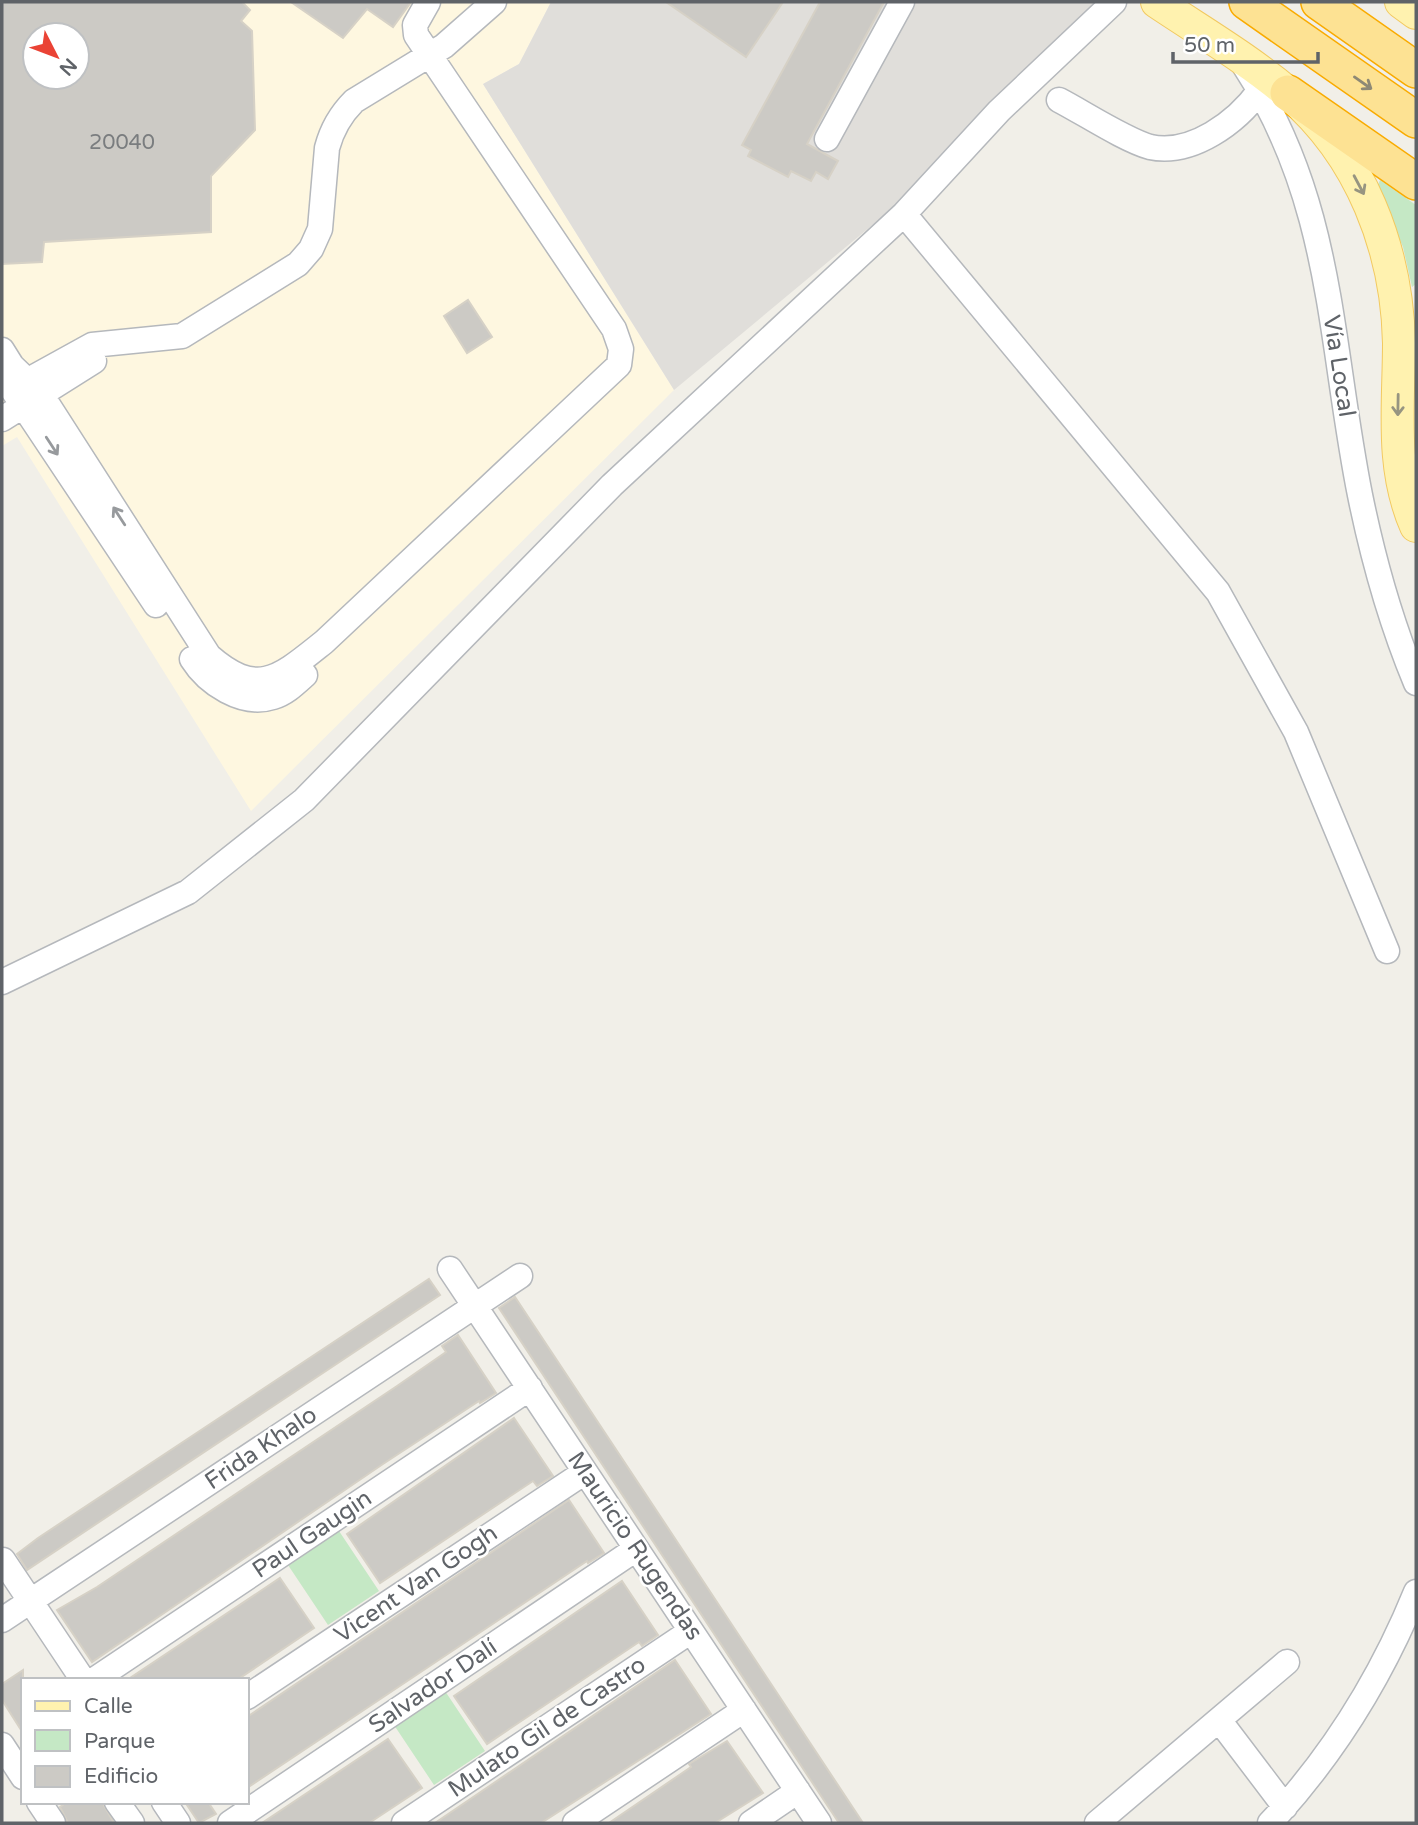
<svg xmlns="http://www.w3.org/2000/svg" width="1418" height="1825" font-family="'Varela Round',sans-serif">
<rect width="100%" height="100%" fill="#f1efe8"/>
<path fill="#fef7e0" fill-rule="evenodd" d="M2,2H551L519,64L483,84L674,390L251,811L17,437L2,446ZM35,35H77V77H35Z"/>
<path fill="#e0deda" d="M551,2H1122L1001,118L674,390L483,84L519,64Z"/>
<path fill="#c5e8c5" d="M1380,180L1416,205V284L1412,287L1403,247L1377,187Z
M339,1531L379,1591L328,1625L288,1565Z
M445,1691L485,1751L434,1785L394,1725Z"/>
<path fill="#cccac5" stroke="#d6d1c6" stroke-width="2" fill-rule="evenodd" d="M2,2H242L250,10L241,21L252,31L255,130L211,176V232L44,242L42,262L2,264ZM35,35H77V77H35Z
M291,2H411L393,27L367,9L343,38Z
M666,2H783L746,57Z
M820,2H884L807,144L838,161L828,179L816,172L811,181L791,171L788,177L748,156L751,150L742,145Z
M468,300L492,337L467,353L444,316Z
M429,1279L440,1295L27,1570L17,1554L38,1538Z
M515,1297L670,1531L863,1823H839L499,1308Z
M458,1335L496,1393L480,1403L479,1401L383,1464L92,1662L57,1610L97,1587L397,1386L446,1352L442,1346Z
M514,1418L553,1476L537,1486L533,1481L380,1583L347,1534Z
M569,1500L604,1553L588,1563L587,1561L247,1788V1717Z
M280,1578L314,1628L237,1680H127Z
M622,1581L658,1635L642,1646L639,1642L487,1744L454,1696Z
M675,1660L711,1714L541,1823H435Z
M23,1670V1733L2,1700V1684Z
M388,1739L422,1788L369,1823H262Z
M727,1741L763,1793L715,1823H609L691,1767L689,1764Z
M67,1802H102L114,1823H68L60,1807Z
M185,1802H208L216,1814L199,1823Z"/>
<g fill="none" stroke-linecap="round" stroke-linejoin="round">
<defs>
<path id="minor" d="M1244,65C1334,204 1329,340 1360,495C1373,559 1391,623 1416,683
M1059,100C1084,113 1125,140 1150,147C1192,156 1237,122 1260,90
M827,139L902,2
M904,214L1218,592L1296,732L1387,951
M2,350L12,366L41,394L209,656C258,699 280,677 324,642L619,365L621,349L614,329L416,35L415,25L428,2
M12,366V389L156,605
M14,388L92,345L182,336L298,264L311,249L320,229L327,148C332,129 340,115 354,101L444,46L494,2
M2,419L94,361
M192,659C207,683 242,707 273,697C286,693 295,684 305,675
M2,982L188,892L304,800L612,485L904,214L999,111L1114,2
M450,1269L819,1823
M3,1560L83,1680
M2,1620L520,1276
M94,1680L530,1388
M247,1697L585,1472
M1219,1720L1285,1807
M2,1745L23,1777
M39,1802L53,1823
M117,1802L132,1823
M164,1802L178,1823
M230,1823L636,1549
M404,1823L691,1631
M575,1823L744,1710
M751,1823L798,1791
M1097,1823L1287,1662
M1270,1823C1333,1755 1381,1678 1416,1592"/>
<path id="major" d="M1157,2C1200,31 1248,59 1288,93C1361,155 1397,249 1399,343C1399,405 1390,467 1416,526
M1401,2L1416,13"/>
<path id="highway" d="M1247,2L1416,120
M1319,2L1416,70
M1288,93L1416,182"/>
</defs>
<use href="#minor" stroke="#b5b8bc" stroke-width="27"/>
<use href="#major" stroke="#f2c960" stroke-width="34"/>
<use href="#highway" stroke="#f9ab00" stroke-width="38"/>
<use href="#minor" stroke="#fff" stroke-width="24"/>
<use href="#major" stroke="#fff2af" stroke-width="32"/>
<use href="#highway" stroke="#fde293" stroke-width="35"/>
</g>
<defs><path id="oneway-shaft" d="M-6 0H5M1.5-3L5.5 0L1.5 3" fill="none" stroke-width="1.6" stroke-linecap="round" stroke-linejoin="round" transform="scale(1.75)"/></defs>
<use stroke="#8e8975" href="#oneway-shaft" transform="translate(1363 83) rotate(35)"/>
<g stroke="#979581">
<use href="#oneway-shaft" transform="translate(1359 185) rotate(62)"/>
<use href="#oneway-shaft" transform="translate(1398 405) rotate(91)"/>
</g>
<g stroke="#979a9d">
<use href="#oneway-shaft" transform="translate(52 446) rotate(57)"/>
<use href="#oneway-shaft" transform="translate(119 516) rotate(-123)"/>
</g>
<g text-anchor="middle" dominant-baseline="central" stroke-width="5" stroke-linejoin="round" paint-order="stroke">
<g font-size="21" fill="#7a7d7f">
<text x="122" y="142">20040</text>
</g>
<g font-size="24" fill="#5f6368" stroke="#fff">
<text transform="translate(1339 366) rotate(81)">Vía Local</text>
<text transform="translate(261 1448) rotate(-34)">Frida Khalo</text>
<text transform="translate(312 1534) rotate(-34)">Paul Gaugin</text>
<text transform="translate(635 1546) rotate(56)">Mauricio Rugendas</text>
<text transform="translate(416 1584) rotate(-34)">Vicent Van Gogh</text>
<text transform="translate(433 1686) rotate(-34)">Salvador Dalí</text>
<text transform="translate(547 1727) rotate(-34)">Mulato Gil de Castro</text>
</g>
</g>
<rect width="1418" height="1825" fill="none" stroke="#5f6368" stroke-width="7"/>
<rect x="21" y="1678" width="228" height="126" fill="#ffffff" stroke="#bfc1c3" stroke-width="2"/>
<rect x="35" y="1701" width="35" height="10" fill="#fff2af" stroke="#bfc1c3" stroke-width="2"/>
<text x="84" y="1713" font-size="21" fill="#5f6368">Calle</text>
<rect x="35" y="1730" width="35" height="21" fill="#c5e8c5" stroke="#bfc1c3" stroke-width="2"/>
<text x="84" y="1748" font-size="21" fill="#5f6368">Parque</text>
<rect x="35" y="1766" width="35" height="21" fill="#cccac5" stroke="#bfc1c3" stroke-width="2"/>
<text x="84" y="1783" font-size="21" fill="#5f6368">Edificio</text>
<g transform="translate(56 56) rotate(132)"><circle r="33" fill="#ffffff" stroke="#bfc1c3" stroke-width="2"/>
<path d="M0-5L12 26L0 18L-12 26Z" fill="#ea4335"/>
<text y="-10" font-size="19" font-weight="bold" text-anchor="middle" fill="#5f6368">N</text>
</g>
<path d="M1173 52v10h145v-10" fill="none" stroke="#5f6368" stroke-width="3.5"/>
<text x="1184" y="52" font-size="21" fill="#5f6368" stroke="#ffffff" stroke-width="5" paint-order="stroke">50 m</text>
</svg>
